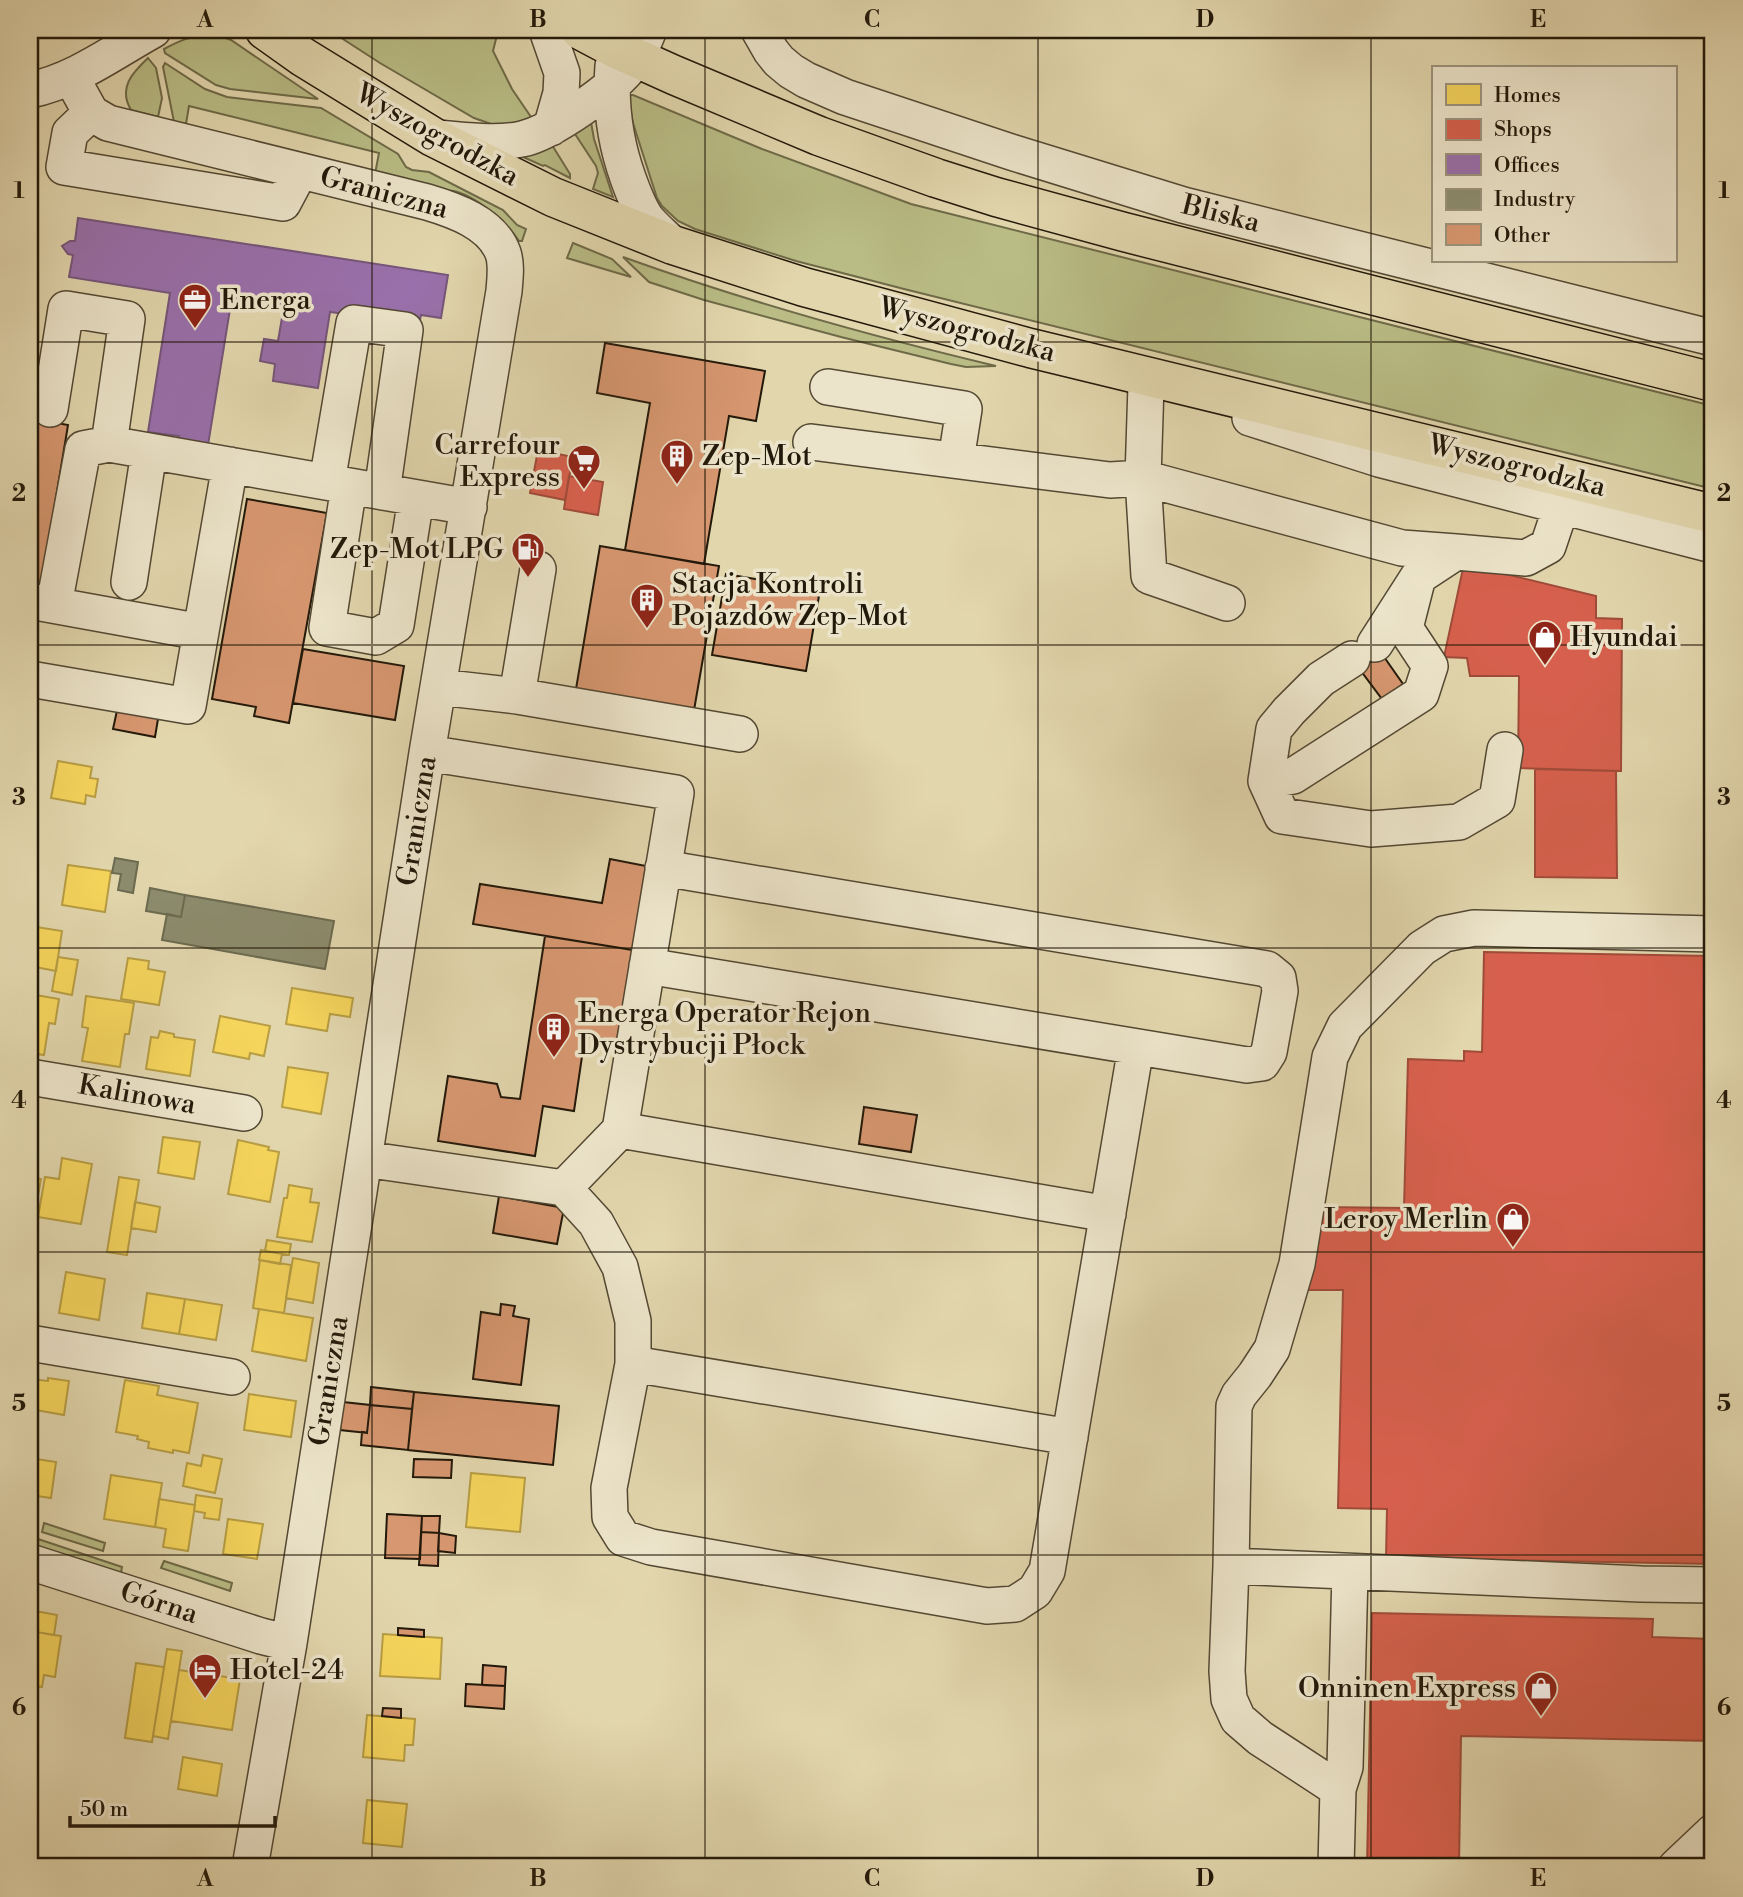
<svg xmlns="http://www.w3.org/2000/svg" width="1743" height="1897" font-family="'Libre Bodoni',serif">
<rect width="100%" height="100%" fill="#e2d6ad"/>
<filter id="stains"><feTurbulence type="fractalNoise" baseFrequency=".00286" numOctaves="4"/><feColorMatrix values="0 0 0 0 .2 0 0 0 0 .09 0 0 0 0 .02 0 0 0 .5 -.17"/></filter>
<radialGradient id="worn" r=".72"><stop offset=".6" stop-color="#630" stop-opacity="0"/><stop offset="1" stop-color="#630" stop-opacity=".3"/></radialGradient>
<path fill="#b9bc85" stroke="#6e6a48" stroke-width="2" d="M329,30H496L498,31L493,51L512,89L533,120L497,126L474,118L380,63Z
M206,35H218L231,40L318,99L230,89L216,85L165,53L164,49C179,41 190,36 206,35Z
M148,58L156,68L162,98L158,117L131,110C118,88 132,73 148,58Z
M165,63L205,89L227,97L321,108L398,154L406,167L412,170L429,172L503,210L517,225L526,229L522,241H519C507,223 467,186 443,191L375,174L379,153L189,106L186,124L174,122L163,67Z
M630,95H633L762,149L911,204L1713,406V489L904,289L796,261L695,229L678,221L662,206L657,198L633,123L628,97Z
M591,122L594,139L613,197L593,189L598,173L596,166L575,134Z
M552,145L570,174V178L545,165L543,166L521,156Z
M573,243L612,259L631,277L567,258Z
M623,257C745,301 870,336 996,366L966,367L951,364L841,337L704,300L649,282Z
M44,1523L105,1543L103,1551L42,1532Z
M38,1539L122,1567L121,1573L115,1575L37,1546Z
M164,1561L232,1583L230,1591L161,1568Z"/>
<path fill="#f6d55c" stroke="#b79d43" stroke-width="2" d="M58,761L92,767L90,778L98,779L95,797L86,795L85,804L51,798Z
M68,865L111,871L105,912L62,905Z
M30,926L62,931L56,971L30,966Z
M58,957L78,960L72,995L52,991Z
M128,958L149,961L148,969L165,972L159,1005L121,999Z
M292,988L353,998L350,1017L330,1014L327,1031L286,1024Z
M30,994L59,999L55,1024L49,1023L44,1055L30,1053Z
M86,996L134,1003L129,1034H125L120,1067L82,1061L88,1028L82,1027Z
M220,1016L270,1026L264,1056L250,1053L249,1059L213,1052Z
M160,1031L174,1034V1037L195,1040L190,1076L146,1069L151,1037L158,1038Z
M288,1067L328,1073L321,1114L282,1107Z
M163,1137L200,1142L194,1179L158,1173Z
M238,1140L269,1147L268,1150L279,1152L270,1202L228,1194Z
M62,1158L92,1164L81,1224L38,1217L45,1177L59,1179Z
M30,1177L41,1179L34,1219L30,1218Z
M119,1177L139,1180L127,1255L107,1252Z
M289,1185L312,1189L310,1202L319,1203L312,1242L277,1237L284,1198H287Z
M135,1202L160,1207L156,1232L131,1228Z
M267,1240L291,1244L289,1255L265,1251Z
M261,1250L282,1254L280,1264L259,1260Z
M293,1258L319,1263L313,1303L286,1298Z
M260,1260L291,1265L284,1313L253,1308Z
M66,1272L105,1279L99,1320L59,1313Z
M147,1293L185,1299L179,1334L142,1328Z
M185,1299L222,1305L216,1340L179,1334Z
M259,1309L313,1318L306,1361L252,1351Z
M48,1378L69,1381L64,1415L30,1409V1379L48,1381Z
M125,1380L159,1386L157,1395L198,1403L189,1453L173,1450V1453L148,1448L149,1442L137,1439L138,1436L116,1432Z
M249,1394L296,1401L291,1437L244,1430Z
M203,1455L222,1459L215,1493L183,1486L187,1463L201,1466Z
M30,1458L56,1462L51,1498L30,1495Z
M471,1473L525,1478L520,1532L466,1527Z
M111,1475L162,1483L155,1527L104,1519Z
M196,1495L222,1499L219,1520L204,1518L205,1513L194,1511Z
M159,1499L195,1505L188,1551L163,1547L166,1529L155,1527Z
M228,1519L263,1524L257,1559L223,1554Z
M30,1610L57,1615L54,1635L30,1631Z
M30,1631L61,1636L55,1677L44,1675L42,1687L30,1685Z
M383,1634L442,1638L440,1679L380,1676Z
M167,1649L182,1651L168,1739L153,1736Z
M136,1663L164,1667L152,1742L125,1738Z
M179,1670L240,1679L232,1730L171,1721Z
M367,1715L415,1719L413,1745H405L404,1761L363,1757Z
M183,1757L222,1764L217,1796L178,1789Z
M367,1800L407,1804L402,1847L363,1843Z"/>
<path fill="#d6604d" stroke="#a04b39" stroke-width="2" d="M538,450L573,457L565,500L530,493Z
M569,476L603,482L598,515L564,509Z
M1464,564L1596,596V618L1622,619L1621,771L1518,768L1519,676H1470L1467,658L1444,657Z
M1535,769L1616,771L1617,878L1535,877Z
M1484,952L1713,956V1564L1386,1558L1387,1509L1338,1508L1343,1290H1307L1321,1207L1404,1208L1408,1059L1464,1061V1051L1482,1052Z
M1372,1613L1653,1619L1652,1637L1713,1639V1741L1461,1736L1459,1867H1367Z"/>
<path fill="#9970ab" stroke="#76567b" stroke-width="2" d="M78,218L448,275L441,318L421,315L420,320L345,309L344,314L330,312L318,388L273,381L275,364L260,361L264,339L278,341L284,306L276,305L275,309L231,303L208,445L178,440L179,436L148,432L170,293L69,277L73,255L68,254L62,246L70,241H75Z"/>
<path fill="#8c8c6e" stroke="#6c6a50" stroke-width="2" d="M115,858L138,862L133,893L118,890L121,874L112,873Z
M150,888L185,895L181,917L146,911Z
M185,895L334,921L325,969L162,940L167,914L181,917Z"/>
<path fill="#d79770" stroke="#23190a" stroke-width="2" d="M605,343L765,371L756,421L729,416L704,564L625,550L650,403L597,393Z
M30,418L68,425L42,583L30,581Z
M247,499L327,513L289,723L254,716L256,707L212,699Z
M600,546L719,566L693,716L575,695Z
M726,574L820,590L806,671L712,655Z
M1375,644L1403,684L1382,699L1352,659Z
M303,649L404,666L395,720L293,703Z
M118,706L159,713L155,737L113,729Z
M610,859L646,866L633,950L473,924L480,884L602,903Z
M545,936L633,950L617,1041L585,1036L574,1111L543,1106L535,1156L438,1141L448,1076L497,1084L501,1097L520,1099Z
M864,1107L917,1115L911,1152L859,1144Z
M499,1196L564,1208L557,1244L493,1233Z
M501,1304L515,1306L513,1316L529,1319L521,1385L473,1379L481,1312L500,1315Z
M371,1387L414,1392L412,1409L370,1405Z
M414,1392L559,1406L553,1465L408,1450Z
M343,1402L370,1405L367,1433L340,1430Z
M370,1405L412,1409L408,1450L361,1445L362,1432L367,1433Z
M414,1459L452,1460L451,1478L413,1477Z
M387,1514L422,1516L420,1559L385,1558Z
M422,1516H440L439,1533L421,1532Z
M421,1532L439,1533L438,1566L419,1565Z
M439,1533L456,1536L455,1553L438,1551Z
M398,1628L424,1630V1637L398,1635Z
M483,1665L506,1667L505,1686L482,1685Z
M466,1684L505,1686L504,1709L465,1706Z
M383,1708L401,1709V1718L382,1716Z
M324,1862L376,1866V1867H324Z"/>
<g fill="none" stroke-linecap="round" stroke-linejoin="round">
<defs>
<path id="minor" d="M547,30L562,73L561,93L551,128
M759,30L771,51L779,61L791,71L806,80L845,97L1011,152L1183,205L1713,338
M613,66C610,105 615,142 628,178C633,192 638,206 646,218C654,228 664,236 673,245
M71,77L91,113L108,123L427,202C454,210 492,223 503,253C507,265 505,278 504,291L427,753L289,1643L250,1867
M30,90C75,81 113,52 153,30
M91,113L70,133L64,167L283,203L300,171
M436,138C464,140 495,145 522,139C551,133 615,88 632,64C640,54 644,41 649,30
M1146,385L1143,478L1402,548L1456,552
M828,387L964,409L956,460
M50,409L66,309L127,319L109,444L469,507
M1250,418L1379,459L1713,545
M811,442L1110,480L1143,478L1149,576L1227,603
M327,482L354,323L405,330L382,492
M349,486L327,628L376,637L396,625L416,498
M129,582L149,452
M30,601L201,632
M54,605L83,449L109,444
M1375,644L1418,577L1456,552L1526,558L1548,546L1561,507
M1352,659L1321,679L1289,711L1274,729L1266,781L1282,816L1371,829L1459,822L1497,800L1505,750
M30,679L188,706L230,465
M439,687L517,696L538,569
M517,696L740,734
M1266,781L1293,776L1421,694L1430,666L1405,628L1418,577
M647,966L1247,1065L1262,1063L1269,1052L1280,991L1278,978L1267,969L663,868
M30,1077L244,1113
M620,1130L1108,1214
M364,1159L564,1188L620,1130L676,793L427,753
M564,1188L596,1223L620,1267L633,1321V1364L609,1488L610,1517L623,1538L651,1547L987,1606L1015,1604L1035,1591L1047,1571L1136,1047
M30,1343L232,1377
M633,1364L1070,1437
M30,1562L261,1636L289,1643
M1231,1566L1234,1406L1239,1395L1255,1375L1272,1349L1297,1264L1330,1057L1345,1026L1422,948L1444,934L1474,928L1713,934
M1338,1789L1260,1738L1238,1719L1229,1699L1227,1671L1231,1566L1641,1584L1713,1585
M1336,1867L1338,1789L1345,1767L1350,1572
M1676,1867L1713,1832"/>
<path id="major" d="M265,30L303,57L433,137L553,197L673,245L804,287L1030,348L1713,514
M580,30L614,48L674,75L819,136L936,178L996,197L1124,232L1713,382"/>
</defs>
<use href="#minor" stroke="#534833" stroke-width="38"/>
<use href="#major" stroke="#23190a" stroke-width="41"/>
<use href="#minor" stroke="#ece4ca" stroke-width="35"/>
<use href="#major" stroke="#e2d6ad" stroke-width="38"/>
</g>
<path fill="none" stroke="#23190a" stroke-width="2" stroke-opacity="0.55" d="M372,30V1867M705,30V1867M1038,30V1867M1371,30V1867M30,342H1713M30,645H1713M30,948H1713M30,1252H1713M30,1555H1713"/>
<defs>
<symbol id="office-pin" viewBox="-11 -11 22 30"><path d="M0 17L-7.5 6A9.5 9.5 0 1 1 7.5 6Z" fill="#8f2418" stroke="#ece4ca"/><path d="M-6-3h4V-5.5h4V-3h4V5H-6ZM-1-4.5V-3h2v-1.5ZM-6 0V1H6V0Z" fill="#fff"/></symbol>
<symbol id="building-pin" viewBox="-11 -11 22 30"><path d="M0 17L-7.5 6A9.5 9.5 0 1 1 7.5 6Z" fill="#8f2418" stroke="#ece4ca"/><path d="M-4-6H4V6H1V3H-1V6H-4ZM-2.5-4.3h1.7v1.8h-1.7ZM.8-4.3h1.7v1.8H.8ZM-2.5-1h1.7V.8h-1.7ZM.8-1h1.7V.8H.8Z" fill="#fff"/></symbol>
<symbol id="supermarket-pin" viewBox="-11 -11 22 30"><path d="M0 17L-7.5 6A9.5 9.5 0 1 1 7.5 6Z" fill="#8f2418" stroke="#ece4ca"/><path d="M-6-5.5h2.5l.6 2H6L4.5 2H-2.5L-4.4-4H-6ZM-1.5 3.2a1.3 1.3 0 1 0 .1 0ZM3 3.2a1.3 1.3 0 1 0 .1 0Z" fill="#fff"/></symbol>
<symbol id="fuel-pin" viewBox="-11 -11 22 30"><path d="M0 17L-7.5 6A9.5 9.5 0 1 1 7.5 6Z" fill="#8f2418" stroke="#ece4ca"/><path d="M-5.5-6h7V0h2V4h1.3V-2.5L3-4.5l.8-.8L6-3V5H2.5V1h-1V6h-7ZM-4.2-4.7v3.2H.2V-4.7Z" fill="#fff"/></symbol>
<symbol id="shop-pin" viewBox="-11 -11 22 30"><path d="M0 17L-7.5 6A9.5 9.5 0 1 1 7.5 6Z" fill="#8f2418" stroke="#ece4ca"/><path d="M-5-2.5h2.3a2.7 3.5 0 0 1 5.4 0H5L5.5 6h-11ZM-1.5-2.5h3a1.5 2.3 0 0 0-3 0Z" fill="#fff"/></symbol>
<symbol id="hotel-pin" viewBox="-11 -11 22 30"><path d="M0 17L-7.5 6A9.5 9.5 0 1 1 7.5 6Z" fill="#8f2418" stroke="#ece4ca"/><path d="M-6-4.5h1.5V1H6V5H4.5V3h-9V5H-6ZM-4 0a1.8 1.8 0 1 1 3.6 0ZM.5 0V-2.5h3Q6-2.5 6 0Z" fill="#fff"/></symbol>
</defs>
<g fill-rule="evenodd">
<use href="#office-pin" x="176" y="281" width="38" height="52"/>
<use href="#building-pin" x="658" y="437" width="38" height="52"/>
<use href="#supermarket-pin" x="565" y="442" width="38" height="52"/>
<use href="#fuel-pin" x="509" y="530" width="38" height="52"/>
<use href="#building-pin" x="628" y="581" width="38" height="52"/>
<use href="#shop-pin" x="1526" y="618" width="38" height="52"/>
<use href="#building-pin" x="535" y="1010" width="38" height="52"/>
<use href="#shop-pin" x="1494" y="1200" width="38" height="52"/>
<use href="#hotel-pin" x="186" y="1651" width="38" height="52"/>
<use href="#shop-pin" x="1522" y="1669" width="38" height="52"/>
</g>
<g text-anchor="middle" dominant-baseline="central" stroke-width="7" stroke-linejoin="round" paint-order="stroke">
<g font-size="28" fill="#23190a" stroke="#ece4ca">
<text transform="translate(437 135) rotate(29)">Wyszogrodzka</text>
<text transform="translate(384 193) rotate(15)">Graniczna</text>
<text transform="translate(1221 214) rotate(14)">Bliska</text>
<text transform="translate(967 330) rotate(15)">Wyszogrodzka</text>
<text transform="translate(1517 466) rotate(14)">Wyszogrodzka</text>
<text transform="translate(417 821) rotate(-81)">Graniczna</text>
<text transform="translate(137 1095) rotate(10)">Kalinowa</text>
<text transform="translate(329 1381) rotate(-81)">Graniczna</text>
<text transform="translate(159 1603) rotate(18)">Górna</text>
</g>
<g font-size="28" fill="#23190a" stroke="#ece4ca" text-anchor="start">
<text x="220" y="300">Energa</text>
<text x="560" y="445" text-anchor="end">Carrefour<tspan x="560" dy="32">Express</tspan></text>
<text x="702" y="456">Zep-Mot</text>
<text x="504" y="549" text-anchor="end">Zep-Mot LPG</text>
<text x="672" y="584">Stacja Kontroli<tspan x="672" dy="32">Pojazdów Zep-Mot</tspan></text>
<text x="1570" y="637">Hyundai</text>
<text x="578" y="1013">Energa Operator Rejon<tspan x="578" dy="32">Dystrybucji Płock</tspan></text>
<text x="1488" y="1219" text-anchor="end">Leroy Merlin</text>
<text x="230" y="1670">Hotel-24</text>
<text x="1516" y="1688" text-anchor="end">Onninen Express</text>
</g>
</g>
<rect width="1743" height="1897" fill="none" stroke="#e2d6ad" stroke-width="77"/>
<rect x="1432" y="66" width="245" height="196" fill="#ece4ca" stroke="#9c937d" stroke-width="2"/>
<rect x="1446" y="84" width="35" height="21" fill="#f6d55c" stroke="#9c937d" stroke-width="2"/>
<text x="1494" y="102" font-size="21" fill="#23190a">Homes</text>
<rect x="1446" y="119" width="35" height="21" fill="#d6604d" stroke="#9c937d" stroke-width="2"/>
<text x="1494" y="136" font-size="21" fill="#23190a">Shops</text>
<rect x="1446" y="154" width="35" height="21" fill="#9970ab" stroke="#9c937d" stroke-width="2"/>
<text x="1494" y="172" font-size="21" fill="#23190a">Offices</text>
<rect x="1446" y="189" width="35" height="21" fill="#8c8c6e" stroke="#9c937d" stroke-width="2"/>
<text x="1494" y="206" font-size="21" fill="#23190a">Industry</text>
<rect x="1446" y="224" width="35" height="21" fill="#d79770" stroke="#9c937d" stroke-width="2"/>
<text x="1494" y="242" font-size="21" fill="#23190a">Other</text>
<path d="M70 1816v10h205v-10" fill="none" stroke="#23190a" stroke-width="3.5"/>
<text x="80" y="1816" font-size="21" fill="#23190a" stroke="#ece4ca" stroke-width="5" paint-order="stroke">50 m</text>
<rect x="38" y="38" width="1666" height="1820" fill="none" stroke="#23190a" stroke-width="2.5"/>
<g font-size="23" text-anchor="middle" font-weight="bold" fill="#23190a">
<text x="205" y="27">A</text>
<text x="538" y="27">B</text>
<text x="872" y="27">C</text>
<text x="1205" y="27">D</text>
<text x="1538" y="27">E</text>
<text x="19" y="198">1</text>
<text x="1724" y="198">1</text>
<text x="19" y="501">2</text>
<text x="1724" y="501">2</text>
<text x="19" y="805">3</text>
<text x="1724" y="805">3</text>
<text x="19" y="1108">4</text>
<text x="1724" y="1108">4</text>
<text x="19" y="1411">5</text>
<text x="1724" y="1411">5</text>
<text x="19" y="1715">6</text>
<text x="1724" y="1715">6</text>
<text x="205" y="1886">A</text>
<text x="538" y="1886">B</text>
<text x="872" y="1886">C</text>
<text x="1205" y="1886">D</text>
<text x="1538" y="1886">E</text>
</g>
<rect width="100%" height="100%" filter="url(#stains)"/>
<rect width="100%" height="100%" fill="url(#worn)"/>
</svg>
